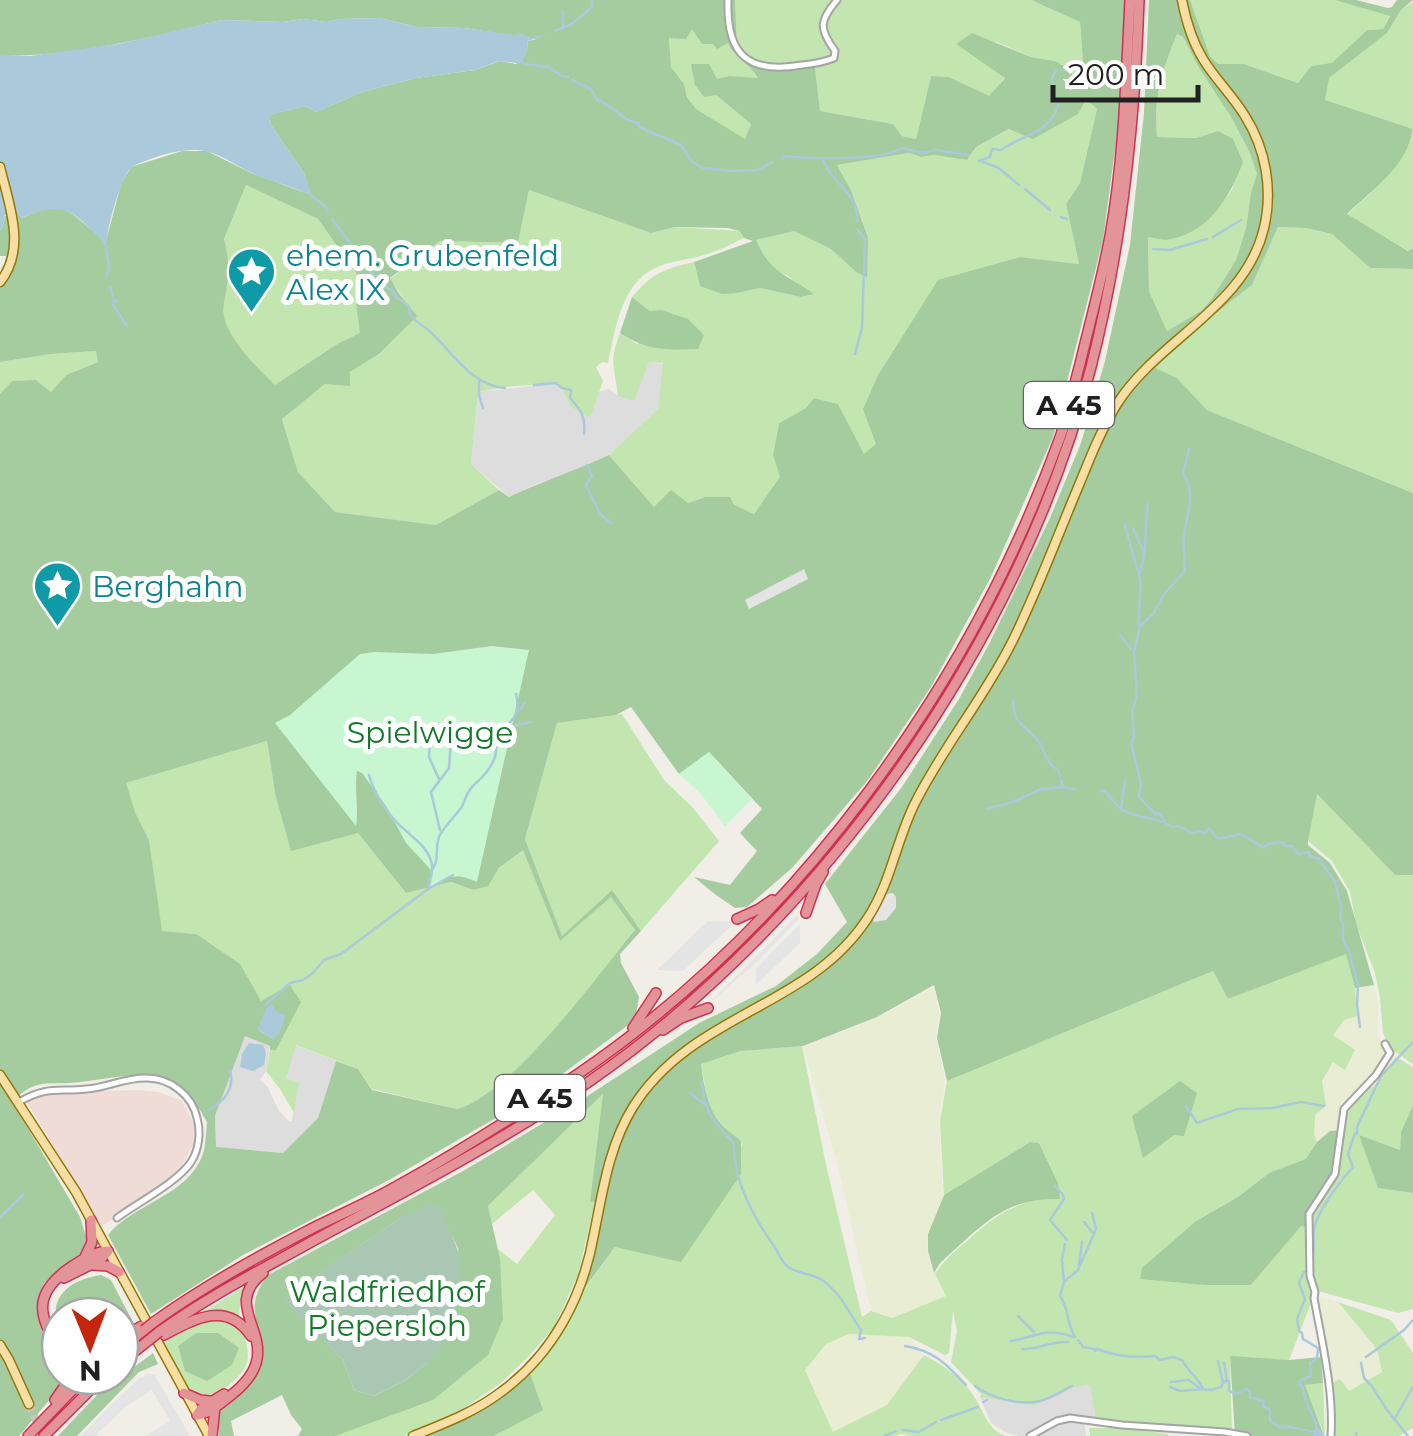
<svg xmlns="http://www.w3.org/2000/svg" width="1413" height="1436" font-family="Montserrat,sans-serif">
<rect width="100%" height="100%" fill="#f0eee7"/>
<path fill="#dedddd" d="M649,362L664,364L659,409L609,455L573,472L536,484L509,497L471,464L478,392L559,383L571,407L590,418L598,392L609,389L618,396Z
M245,1035L270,1046L266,1071L260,1080L267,1086L279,1111L290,1122L292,1121L298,1082L286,1080L295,1045L336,1061L318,1118L283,1153L216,1148L215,1116Z
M1091,1385L1096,1419L1084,1418L1086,1436H1019L1007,1433L991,1423L980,1397L1033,1405L1072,1388Z"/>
<path fill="#efdcd7" d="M140,1090L158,1092L182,1101L194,1124L196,1140L179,1171L133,1202L102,1227L27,1102L48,1092Z"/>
<path fill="#e8edd3" d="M1374,985L1378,1005V1034L1387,1054L1396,1057L1342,1127L1330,1131L1317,1142L1314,1134L1315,1115L1325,1106L1322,1081L1342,1041L1333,1036L1334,1033L1344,1020L1357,1016L1355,988Z
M934,987L939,1013L936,1038L945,1081L939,1121L943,1196L928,1233L927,1251L934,1274L946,1296L892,1318L871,1311L838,1166L803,1047L878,1018Z
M1318,1297L1338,1302L1377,1349L1382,1372L1349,1391L1329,1385L1316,1300Z
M849,1334L909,1337L924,1355L887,1405L833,1432L805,1370L826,1344Z"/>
<path fill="#c3e6b0" d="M735,0H1031L1080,22L1084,79L1072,88L1055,61L1031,57L997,42L956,44L1005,77L989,97L949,77L931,76L916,139L902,136L893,124L820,111L776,66L750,59L737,45Z
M1190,0H1335L1390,15L1383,29L1367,30L1332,64L1311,66L1298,83L1244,64H1218L1210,56Z
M1413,2V129L1325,101L1328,78L1387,33L1401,10Z
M692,28L728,43C734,58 750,65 759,79L729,76L716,95L751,124L745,140L696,109L687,97L684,84L671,67L669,38H686Z
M1177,34L1183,37L1199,68L1231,117L1249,151L1257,174L1251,192L1246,228L1236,260L1211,300L1201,311L1167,331L1149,291L1148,236C1189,245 1212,220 1233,188L1218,131L1196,138L1157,137C1154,94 1161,73 1177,34Z
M1086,99L1097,109L1080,183L1066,204L1079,264L1020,257L938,281L878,375L864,408L877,444L864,455L838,404L814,398L806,408L779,423L773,455L781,477L754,514L705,497L688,503L654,507L609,455L658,409L663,363L649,362L634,401L618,396C614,365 609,363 620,333L637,344L675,314L650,311L632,297C652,273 664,269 694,262L700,286L737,293L760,288L801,297L812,295L788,276L773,269L763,257L755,240L794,230L831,249L856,272L868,236L851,190L837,165L909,153L921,157L934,155L967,160L976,147L1010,129Z
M1413,133V248L1409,251L1347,215C1375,188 1400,172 1413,133Z
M246,185L318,219L368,290L356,304L361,333L339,343L275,386C259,370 228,339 224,317C222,306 225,296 227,285C230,271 228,253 224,239Z
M529,190L651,233L675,227L741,231L744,238C730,245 716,252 701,256C686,260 669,261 655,268C621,284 615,330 608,363L602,362L596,367L603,381L590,418L571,407L559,383L506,387L478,392L471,464L499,490L436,525L335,512L298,472L282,418L325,384L350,372L379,354L416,316L390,279L440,241L518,243Z
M1278,227L1306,228L1332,234L1370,268L1413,269V493L1207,410L1177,378L1154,369L1211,317L1252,285Z
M97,351L98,362L66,375L51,392L36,380L12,381L0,394V362L51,354Z
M622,714L664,780L693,808L719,841L641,931L611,891L562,937L525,839L557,723Z
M267,741L275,793L358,833L406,893L451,882L473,890L523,849L560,940L611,897L636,930C597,976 513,1093 457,1109L372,1089L358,1069L296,1045L286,1079L299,1082L294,1113L280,1089L266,1071L270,1050L276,1049L261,1001L196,934L161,931L149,840L135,812L125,783Z
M1316,793L1395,875H1413V1064L1388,1047L1383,1033L1380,998L1375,973L1356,924L1350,892L1332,861L1308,841Z
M1346,953L1355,988L1357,1016L1344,1020L1333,1035L1355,1050L1345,1070L1333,1062L1322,1081L1326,1106L1315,1115L1314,1134L1317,1142L1307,1159L1269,1173L1239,1196L1221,1206L1251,1285L1301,1225L1307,1227L1309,1276L1313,1298L1289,1360L1230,1357L1232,1429L1172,1426L1096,1419L1090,1385L1072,1388L1033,1405L980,1397L981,1394L951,1362L957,1331L953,1311L949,1353L945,1355L909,1337L849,1334L826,1344L805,1370L833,1432L887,1405L924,1355C943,1365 964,1379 975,1398C985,1414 986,1427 1005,1436H911L902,1434L896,1436H494L501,1433L529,1371L582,1287L586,1288L615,1247L742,1146L741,1141C733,1134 722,1128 717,1119C707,1104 704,1082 701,1064L741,1051L802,1046L826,1165L862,1317L871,1311L892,1318L946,1296L935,1274C943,1261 956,1250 968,1240C996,1215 1021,1197 1059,1199L1058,1183L1039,1143L1030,1142L944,1195L940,1121L947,1081L1213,971L1228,999Z
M1396,1057L1413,1067V1105L1401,1132L1400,1150L1361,1136L1378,1188L1413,1193V1309L1398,1313L1318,1291L1312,1283L1309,1218L1346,1109L1369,1085L1373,1087Z
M604,1093L590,1201L595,1202L578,1275L554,1327L530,1355L501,1383L464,1408L404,1436H335L503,1319L498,1249L517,1264L555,1215L533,1190L492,1224L488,1206Z
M245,1286C242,1296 238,1308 240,1318C247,1352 259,1363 225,1388C212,1397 203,1396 188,1390L164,1343L207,1310Z
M1338,1302L1391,1320L1413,1353V1428L1399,1436H1332L1329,1385L1340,1379L1349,1391L1382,1372L1377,1349Z
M1323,1383L1325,1436L1304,1385Z
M1089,1428H1122L1168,1434V1436H1090Z"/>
<path fill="#a5cc9e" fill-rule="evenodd" d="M0,0H735L737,45C762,71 781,65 814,61L820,111L893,124L902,136L916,139L931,76L949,77L989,96L1005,78L956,44L972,33L1031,57L1055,61L1072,71L1073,87L1084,78L1080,22L1031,0H1125L1121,104L1103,240L1053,437L991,577L931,687L868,780L792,868L747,907L735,908L716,895L694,877L730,885L757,851L740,833L762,809L709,752L679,774L631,707L616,715L557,723L525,839L562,936L612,890L641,931L620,954L621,963L639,997L635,1020L530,1098L389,1180L243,1255L151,1314L108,1235C134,1203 188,1196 203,1154C206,1144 206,1132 207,1122C199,1109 192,1094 178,1085C145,1066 105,1081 70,1083C60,1084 48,1082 38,1085C28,1087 20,1095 12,1101L80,1217L87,1240L81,1256L44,1283L37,1311L42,1332L57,1359L62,1385L19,1436H0V394L12,381L36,380L51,392L66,375L98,362L96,351L51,354L0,362V288L10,273L6,256H0V230L3,227L5,216L16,213L22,218C55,203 62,203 88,227C96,233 100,236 105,245L121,184L131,167L182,151H207L251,173L311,195L304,173L271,125L270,119L272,114L306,106L316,112L362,92L416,78L475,70L500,61L516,64L522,60L527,50L528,41L537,39L464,28L417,27L379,18L340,19L327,22L303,19L283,22L222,20C149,38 76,56 0,56ZM692,29L702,44H713L717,49L728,43C734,58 750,64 758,78L729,76L717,79L709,64H691L695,85L704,97L716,95L751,124L745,139L696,109L687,97L684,84L671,67L669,38L686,39ZM1086,99L1097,109L1080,183L1066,204L1079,264L1020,257L938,280L878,375L863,409L876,444L864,454L838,404L814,398L806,408L779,423L773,455L780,477L754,514L734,505L730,497H705L688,503L671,490L654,507L609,455C576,471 542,481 509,497L499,490L436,525L335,512L298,472L282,419L325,384L350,386V372L379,354L417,316L398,292L390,278L440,241L518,243L529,190L651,233L675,227L728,228L740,231L744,238L753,241L694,262L700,286L722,294L737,293L760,288L801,297L814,294C786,274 770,273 756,240L794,231L831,249L856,272L867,277L868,237L851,190L837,165L909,153L921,157L934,155L967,160L976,147L1009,129L1033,139L1078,114ZM246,185L318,219L368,290L356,304L360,333L339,343L275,385C259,370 228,339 224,316C222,306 226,295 227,285C230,271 228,252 224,239ZM267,741L275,793L291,851L358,833L406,893L451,882L473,890L488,886L499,868L523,850L560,941L611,897L635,930C597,976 513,1093 457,1109L372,1090L358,1069L336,1061L318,1118L283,1153L216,1147L215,1116L245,1036L270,1046V1050H276L301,1002L290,985L261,1001L240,964L196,934L162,931L149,840L135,812L126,783ZM267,1008L285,1016L274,1039L258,1030Z
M1149,0H1190L1210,56L1218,64H1244L1298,83L1311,66L1332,63L1367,30L1383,29L1390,16L1335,0H1356L1388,8L1392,7L1397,0H1413L1401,10L1387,33L1329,78L1325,100L1413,129C1407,167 1373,189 1347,214L1408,251L1413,248V269L1370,268L1332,234L1306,228L1278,227L1252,285L1211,317L1155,368L1177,378L1207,410L1413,493V875H1395L1317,794L1308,841V845L1330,863L1347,891L1374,985L1355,988L1346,954L1228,999L1213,971L947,1081L937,1038L941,1013L934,985L877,1017L803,1046L741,1051L701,1064C703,1081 707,1104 717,1119C722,1127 733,1134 741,1141V1174L681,1262L615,1247L585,1288L582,1287L598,1202H590L603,1094L488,1206L500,1259L503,1319L488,1355L433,1400L335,1436H298L302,1429L291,1415L282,1395L231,1421L234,1436H219V1413C235,1399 253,1387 261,1366C273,1334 236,1315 268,1275L463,1171L580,1101L699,1023L776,986L817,954L847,922L825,884L902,787L959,699L990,642L1050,518L1081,443L1105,361L1130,245L1144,113ZM1177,34L1183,37L1199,68L1231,117L1249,151L1257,174L1251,192L1246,228L1236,260L1211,300L1201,311L1167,331L1149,291L1148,237C1155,238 1163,241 1171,239C1211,231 1230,196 1243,162L1233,139L1218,131L1196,138L1157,137C1154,94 1161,74 1177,34ZM440,1213L458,1248L460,1265L427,1363L404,1381L374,1396L354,1390L343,1360L283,1299L402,1217Z
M632,297L650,311L661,310L688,319L704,335L698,349C665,350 648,351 620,333Z
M1180,1081L1197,1093L1184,1136L1174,1135L1143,1158L1132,1116Z
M1413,1105V1193L1378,1188L1359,1135L1400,1150L1401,1132Z
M1340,1130L1333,1174L1307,1214V1227L1301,1226L1251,1285H1205L1140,1279L1142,1268L1195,1222L1239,1196L1269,1173L1306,1159L1317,1142L1330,1131Z
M1030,1142L1039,1143L1058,1183L1060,1199C1003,1197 980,1228 940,1263L934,1273L928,1251V1234L944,1195Z
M101,1275L111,1280L134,1324L120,1331V1316H60V1330C45,1298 71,1279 101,1275Z
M196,1333H218L239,1348L232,1365L207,1381L185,1371L178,1346Z
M153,1353L158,1364L139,1372L77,1436H58L97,1395Z
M1230,1356L1289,1360L1321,1357L1323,1383L1305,1385L1324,1436H1235Z
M529,1371L543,1410L494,1436H422L461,1420Z"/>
<path fill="#a9c7b2" d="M438,1202L461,1258L453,1325L441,1346L427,1363L404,1381L374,1396L354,1390L343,1360L282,1299L402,1217Z"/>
<path fill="#c7f6d1" d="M492,646L529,650L477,882C455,872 446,876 428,890L431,870L406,843L386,806L362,773L357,771C354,788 359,808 356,826L275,723L290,715L360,654L374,652L433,654Z
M709,752L752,799L725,826L701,794L679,774Z"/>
<path fill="#e4e4e4" d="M804,569L808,579L749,609L745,600Z
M893,893L896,897V908L886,920L874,922L873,919L886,894Z
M797,916L799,918L758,961L706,1006Z
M708,921L735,922L683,971L657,970Z
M800,924V943L756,985V969Z
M149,1373L151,1376L154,1374L190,1436H146L170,1421L152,1390L124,1408L99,1432L97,1436H80L140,1377L142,1378Z"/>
<path fill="#aac9da" d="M379,18L417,27L464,28L514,35L521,33L529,38L549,34L528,41L527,50L523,60L524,64L499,61L475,70L416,78L362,92L316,112L306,106L273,114L270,119L271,125L304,173L312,196C293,186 272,182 252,173C238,167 224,156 209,152C185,145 153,157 131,167C119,182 107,228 106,247C100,236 92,231 83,222C63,203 46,208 22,218L16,213L5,215L3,227L0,230V56H30L118,44L222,20L283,22L303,19L327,22L340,19Z
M272,1005L276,1011L285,1016L280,1033L274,1039L258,1030L267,1007Z
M249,1043L263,1045L266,1053L264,1065L253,1071L240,1067L242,1054Z"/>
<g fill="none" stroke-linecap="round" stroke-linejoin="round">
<path stroke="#aac9da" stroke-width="2.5" d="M563,28V11
M555,31L572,24L592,7V0
M524,64L548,67L562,76L568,77
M572,80L591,89L597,100C613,104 621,121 638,123L639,127L681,145L691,161L703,168L732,171L757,170L773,162
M1053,87L1052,78L1057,70
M782,159L785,156C810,159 882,161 902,148L924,153L935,150L969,155
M823,160C833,186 859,192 857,221
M979,161L990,157L992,149L1001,150C1022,135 1051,133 1058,105
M983,162L999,168L1019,185
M1025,189L1050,210
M312,196L327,208V214
M1061,217L1067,219
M332,219L352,246L355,253L366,263L372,275L381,279L385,287L392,290L397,298C399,299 407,304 409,307C410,309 408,312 410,314C413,320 422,325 427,329C450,348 470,386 505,388
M1213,237L1241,220
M106,247L109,268L107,276
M1153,249L1170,250L1207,239
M110,287L114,300L117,301
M114,300L113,305L127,326
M855,354L862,328L865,240L858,230
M479,380V395L483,408
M534,385L556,383L562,388L571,390L570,398C581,410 586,417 584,434
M587,465L592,476L586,485L600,514L611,523
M1125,525L1139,575
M1133,528L1144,553
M1139,624C1138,610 1143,586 1139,575C1148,552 1144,528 1148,504
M1120,635L1131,649
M1013,701C1014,729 1027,724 1039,742C1046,754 1046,762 1058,770L1060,776
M518,711L521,709L525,702
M509,727L531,722
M430,738L429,757L439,779
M1061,780L1063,787L1075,789
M1101,791H1104C1110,797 1117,806 1123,810C1138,819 1159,817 1173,827L1179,826L1193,833L1199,831L1205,833L1209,828L1218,839L1241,834L1264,848L1268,844L1282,842L1285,846H1292L1298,854L1309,852L1310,856L1319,859L1335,882L1341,906L1340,918L1343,923V940L1349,950L1358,985L1357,1005L1360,1027
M1121,808L1125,780
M987,809L1013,802L1041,789L1063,787
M1165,821L1159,813L1155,814L1139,797L1141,783L1131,743L1134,737L1132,711L1137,695L1134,652L1140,626L1153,614L1165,593L1185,571C1185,557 1182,542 1185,529C1189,507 1195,494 1183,473L1189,449
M440,830L431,792L449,768L451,739L449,730
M432,870C441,858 433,845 441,833C447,824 454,817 461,808C465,802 466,793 472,787C481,778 490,771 495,757C497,750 496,741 498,733C513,721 521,714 516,694
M428,889L453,875
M265,1005L290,983L303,980L313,973L324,960L341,954L428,889C430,882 433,872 432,865C429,844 403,832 392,817C382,804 373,791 369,775
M702,1082C705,1116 713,1120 734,1144C733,1180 754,1218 774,1246C779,1253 780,1260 787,1266C796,1274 812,1273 822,1280C840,1292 849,1313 861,1330L859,1339L865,1338
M690,1093L704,1104
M1186,1106L1197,1123L1238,1109L1272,1108L1301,1102L1324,1106
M209,1110C225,1101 235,1089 230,1070
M1055,1186L1063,1195L1064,1199L1050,1220L1067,1240
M0,1217L23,1195
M1084,1222L1092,1232
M1065,1244L1062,1259L1064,1282L1060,1296C1070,1309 1066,1324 1075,1337
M1312,1262C1315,1251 1313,1241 1314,1230C1316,1213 1341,1180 1353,1167L1348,1154L1355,1133L1357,1134V1127L1381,1076L1413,1042
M1079,1266L1082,1242
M1065,1281L1078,1270L1096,1229L1092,1213
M1018,1316L1034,1332
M1078,1340L1083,1347L1094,1349
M1011,1341C1039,1336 1044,1327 1074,1337
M905,1346C935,1351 946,1364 966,1385
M1022,1349C1042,1350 1047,1341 1068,1342
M1095,1351L1097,1349C1115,1356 1136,1358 1155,1356L1160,1360L1173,1357L1182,1360C1188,1372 1199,1378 1203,1389L1211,1390L1221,1387L1225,1381H1229V1391L1237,1394L1246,1389L1250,1392V1397L1264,1401L1263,1406L1270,1410V1421L1280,1427C1287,1425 1309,1431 1317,1433C1317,1420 1311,1414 1307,1404C1303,1395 1306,1390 1299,1383L1301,1380L1311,1376L1310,1363C1317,1360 1318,1356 1318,1348L1303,1339L1302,1333L1299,1331L1297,1319L1305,1299L1299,1283L1304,1272
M1366,1357L1404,1330L1413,1320
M1218,1361L1223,1383
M1224,1362L1227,1380
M1361,1363L1364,1378L1371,1385L1387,1410L1408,1436
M1171,1382L1189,1380L1201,1389
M975,1386C990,1398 1021,1406 1040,1401C1052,1398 1062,1391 1072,1386
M1170,1387L1180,1391L1203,1389
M983,1402L987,1400
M941,1420L978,1407
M1394,1420L1413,1387
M903,1430L919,1432L936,1422
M1356,1433L1357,1436
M885,1436L896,1431"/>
<path stroke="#aac9da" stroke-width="9" d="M1317,1433L1320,1436"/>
<path stroke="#c6c5bf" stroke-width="8" stroke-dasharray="8 4" stroke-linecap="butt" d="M29,1404L43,1436"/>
<defs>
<path id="minor" d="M728,0C726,56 749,74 802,65C813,64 824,62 834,58L835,51C819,29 819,21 837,0
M19,1102C46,1086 57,1092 86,1089C106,1088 126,1077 147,1078C170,1078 192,1095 197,1118C201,1132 199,1150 191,1162C178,1182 137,1203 117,1218
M1030,1436L1057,1421L1070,1418L1122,1425L1225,1432L1247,1436
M1331,1436C1334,1391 1322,1343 1314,1298L1315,1292L1310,1276L1309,1214L1335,1174L1344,1109L1376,1075L1390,1053L1385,1044"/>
<path id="major" d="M0,167C9,205 27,248 0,282
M0,1075L76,1192L209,1436
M0,1345L9,1360L29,1404
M413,1436C443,1424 475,1412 501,1392C553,1354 583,1297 594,1234C603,1190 609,1146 633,1107C693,1012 808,1009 867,919C891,883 896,841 915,803C943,747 984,698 1012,642C1037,592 1057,537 1079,485C1090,458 1101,430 1117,404C1158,339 1245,308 1264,228C1273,190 1266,149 1245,116C1233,96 1215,79 1203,59C1192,41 1186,21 1182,0"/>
<path id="highway" d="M806,913L816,884L823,872
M737,919L759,909L772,900
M633,1028L656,993
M663,1030L681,1018L708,1008
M84,1259L92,1242L91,1220
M93,1265L108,1266L119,1272
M64,1278L100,1260L108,1251
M154,1322C201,1288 253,1259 305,1232C336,1216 368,1203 399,1185C460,1151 520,1113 578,1074C796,925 969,688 1059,440C1068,416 1073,389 1080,364C1090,322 1102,279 1110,236C1124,158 1126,79 1130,0
M159,1332C207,1297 259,1271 311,1242C404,1192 499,1143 587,1083C821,922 1020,643 1091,367C1122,246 1135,125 1139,0
M164,1335C194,1319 227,1300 251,1336
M120,1338L142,1326
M120,1349L144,1330
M60,1350C37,1316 33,1293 71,1267C83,1259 94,1252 108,1251
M120,1363L149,1340
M184,1393L200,1400L210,1401
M55,1400L64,1387L67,1376
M197,1415C210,1413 220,1404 230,1396C298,1344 213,1312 263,1273
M197,1415L203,1407L224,1394
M28,1436L86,1376
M44,1436L104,1376
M212,1436L215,1407"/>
</defs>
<use href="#minor" stroke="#a4a4a4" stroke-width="9"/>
<use href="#major" stroke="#927809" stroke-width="11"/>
<use href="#highway" stroke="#d03152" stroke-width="12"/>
<use href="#minor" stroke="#fff" stroke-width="5"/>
<use href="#major" stroke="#f6dea5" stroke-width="8"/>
<use href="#highway" stroke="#e29498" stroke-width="9"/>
<defs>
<path id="highway-bridge" d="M144,1330L154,1322
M149,1340L159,1332"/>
</defs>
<use href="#highway-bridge" stroke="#d03152" stroke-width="12" stroke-linecap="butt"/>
<use href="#highway-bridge" stroke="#e29498" stroke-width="9"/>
</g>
<defs>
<symbol id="sight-pin" viewBox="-11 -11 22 30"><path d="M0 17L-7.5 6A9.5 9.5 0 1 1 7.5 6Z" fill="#0f9aa8" stroke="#fff"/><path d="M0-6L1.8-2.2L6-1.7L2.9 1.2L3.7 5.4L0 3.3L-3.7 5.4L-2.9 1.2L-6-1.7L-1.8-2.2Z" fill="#fff"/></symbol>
</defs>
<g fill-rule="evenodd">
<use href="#sight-pin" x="224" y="244" width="55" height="75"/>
<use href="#sight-pin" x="30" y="558" width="55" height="75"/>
</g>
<g text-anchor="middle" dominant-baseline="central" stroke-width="10" stroke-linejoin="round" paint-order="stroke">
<g fill="#fff" stroke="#636363" stroke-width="2.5">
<rect x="1024" y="382" width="90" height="46" rx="8"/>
<rect x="495" y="1075" width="90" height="46" rx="8"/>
</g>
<g font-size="28" font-weight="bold" fill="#202020">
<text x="1069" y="405">A 45</text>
<text x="540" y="1098">A 45</text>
</g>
<g font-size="30" fill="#0d838f" stroke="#fff" text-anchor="start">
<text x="286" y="255">ehem. Grubenfeld<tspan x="286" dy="34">Alex IX</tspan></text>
<text x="92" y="586">Berghahn</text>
</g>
<g font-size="30" fill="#137929" stroke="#fff">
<text x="430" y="732">Spielwigge</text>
<text x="387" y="1291">Waldfriedhof<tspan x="387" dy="34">Piepersloh</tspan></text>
</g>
</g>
<g transform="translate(90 1346) rotate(179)"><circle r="48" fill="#ffffff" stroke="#a6a6a6" stroke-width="2.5"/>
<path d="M0-8L18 38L0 25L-18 38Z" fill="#c3250d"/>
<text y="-15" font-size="28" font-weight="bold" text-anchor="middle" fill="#202020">N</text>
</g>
<path d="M1053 85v15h145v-15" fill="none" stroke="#202020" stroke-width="5"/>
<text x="1068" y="85" font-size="30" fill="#202020" stroke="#ffffff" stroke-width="8" paint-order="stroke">200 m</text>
</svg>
